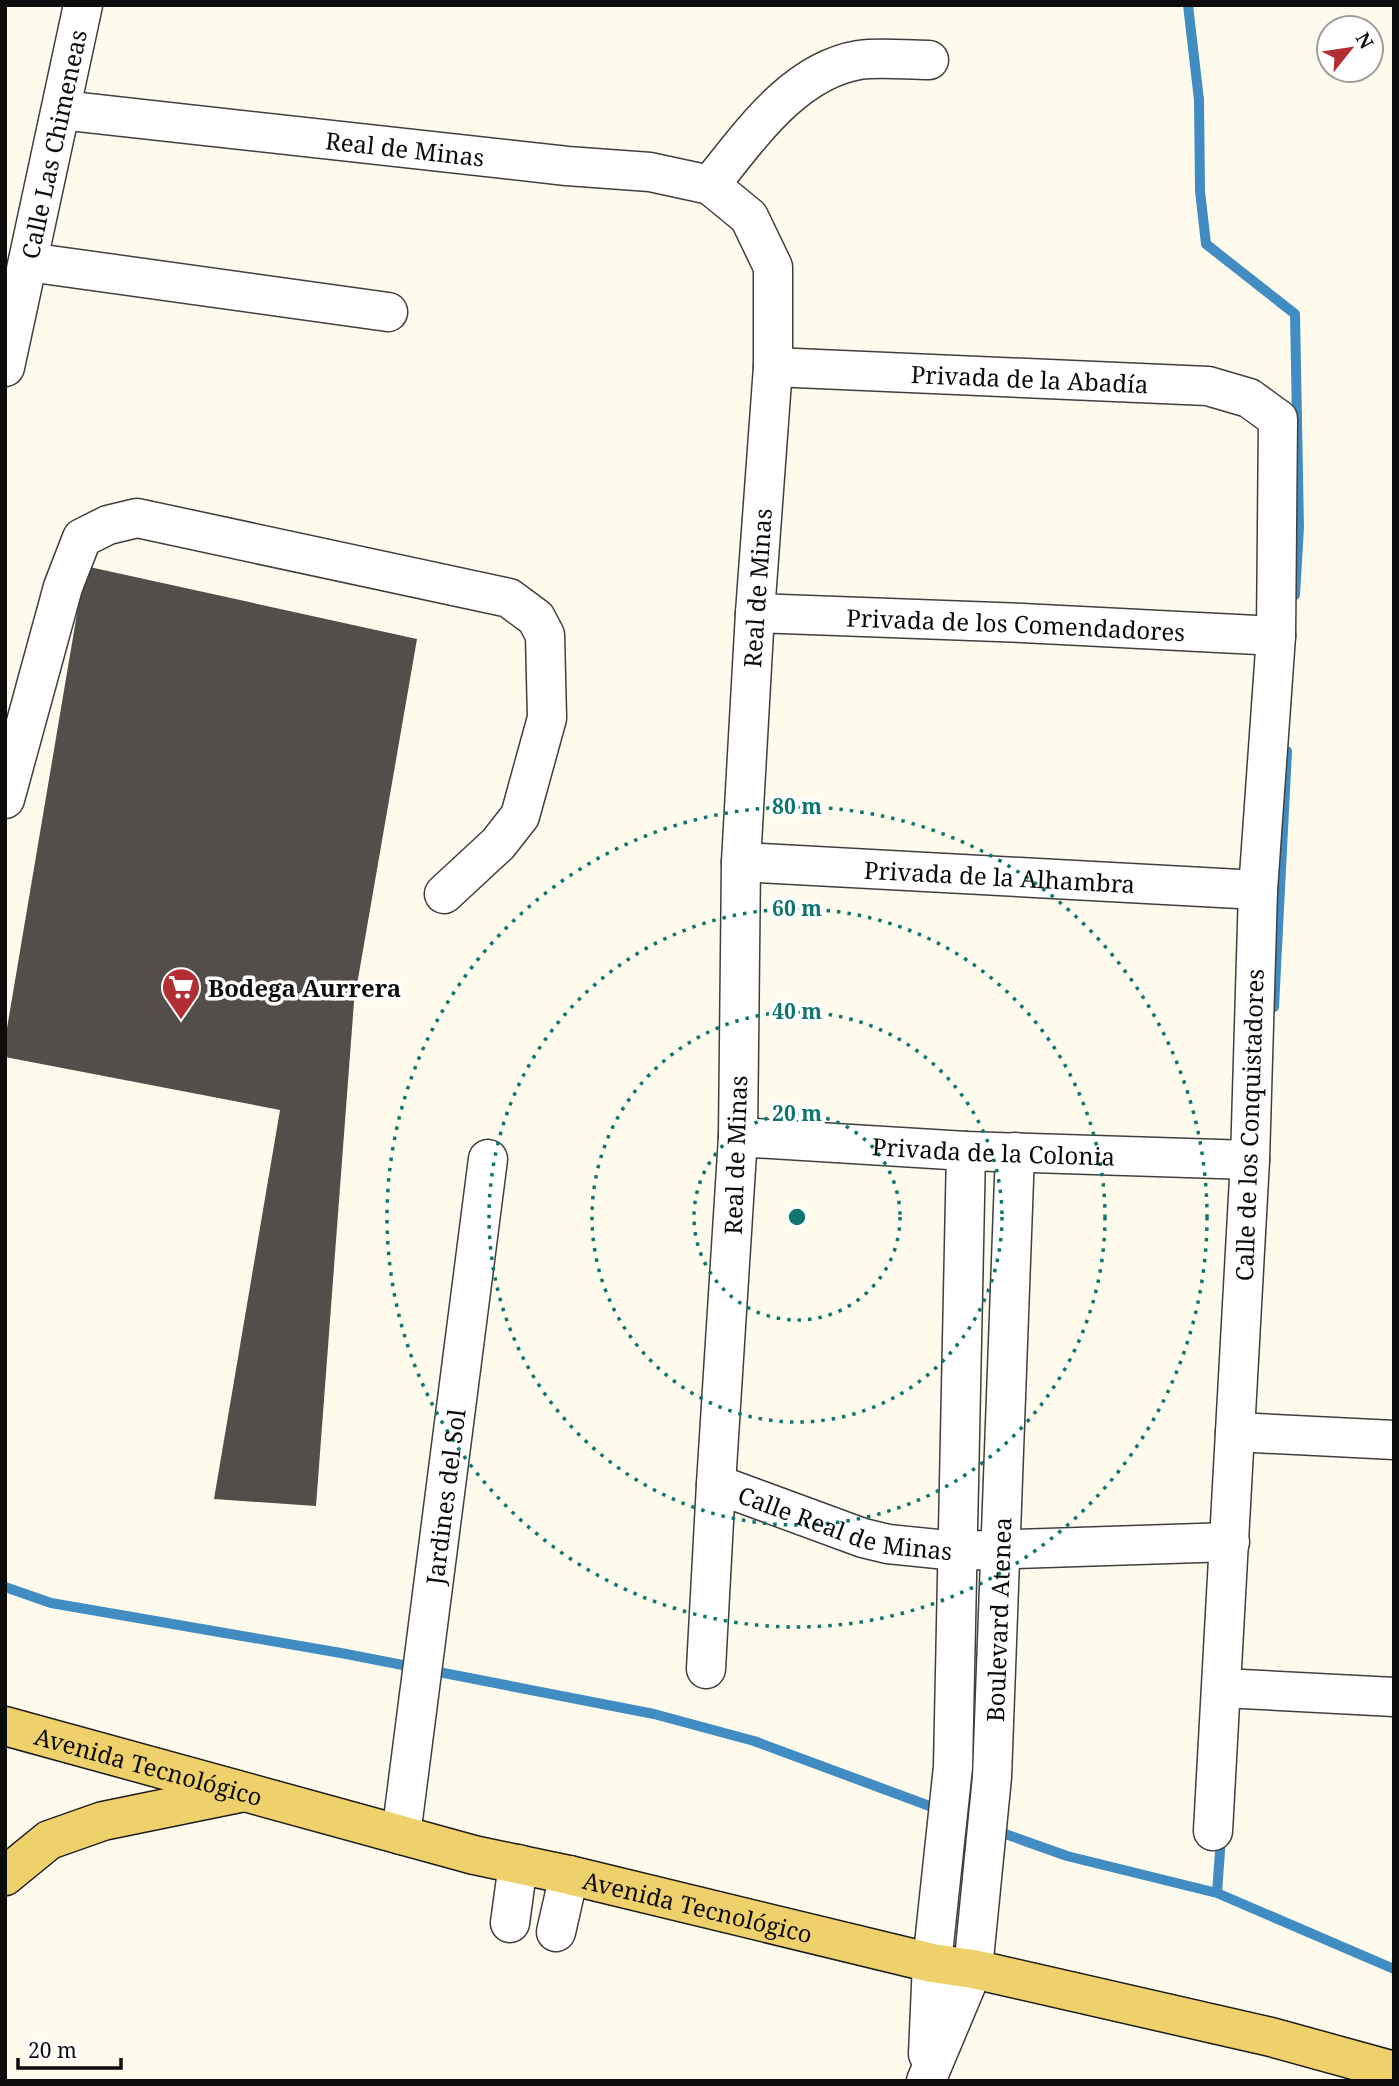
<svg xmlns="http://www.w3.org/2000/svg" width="1399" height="2086" font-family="'Noto Serif',serif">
<rect width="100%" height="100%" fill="#fefbed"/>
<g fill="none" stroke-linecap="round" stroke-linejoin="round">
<path stroke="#418dc3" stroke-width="10" d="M1188,5L1199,100L1200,191L1206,244L1295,314L1299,527L1295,595
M1274,1007L1287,751
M5,1587L51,1603L341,1653L654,1714L754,1741L943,1811
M994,1830L1067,1856L1217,1893L1394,1969
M1217,1893L1221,1837"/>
</g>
<path fill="#544e4a" d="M85,566L417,639L354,1002L316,1506L214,1499L280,1110L5,1057V1040Z"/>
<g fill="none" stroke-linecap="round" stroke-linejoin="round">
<defs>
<g id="minor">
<path id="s1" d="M61,110L567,166L650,172L710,185L749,217L773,267V367L755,613L741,862L738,1137L716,1484L706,1669"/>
<path d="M710,185C749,137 793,71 859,60C881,57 906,60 929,60"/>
<path d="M28,262L388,312"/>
<path id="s2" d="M5,367L83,5"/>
<path id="s3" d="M773,367L1208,386L1249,398L1278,419L1276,636L1258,890L1250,1160L1213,1831"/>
<path id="s4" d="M755,613L1022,623L1276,636"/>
<path d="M5,799L63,587L82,538L108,525L137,518L509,598L536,618L545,635L547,718L520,816L498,844L444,894"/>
<path id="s5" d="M741,862L1258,890"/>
<path id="s6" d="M738,1137L966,1151L1250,1160"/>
<path d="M1235,1432L1394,1440"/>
<path id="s7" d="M716,1484L863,1538L888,1544L957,1551L1230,1542"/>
<path d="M1223,1688L1394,1697"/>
<path id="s8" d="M401,1835L488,1159"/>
<path d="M510,1923L518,1864"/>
<path d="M556,1932L569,1875"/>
<path d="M928,2054L932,1963L953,1767L966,1151"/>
<path id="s9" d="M926,2081L973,1969L992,1777L1015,1152"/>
</g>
<g id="major">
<path id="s10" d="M5,1726L474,1855L569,1875L932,1963L973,1969L1271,2037L1394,2071"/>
<path d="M5,1876L49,1840L103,1821L240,1793"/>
</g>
</defs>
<use href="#minor" stroke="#3f3f3f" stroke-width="41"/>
<use href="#major" stroke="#1d1d1d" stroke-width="41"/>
<use href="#minor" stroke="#fff" stroke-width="38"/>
<use href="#major" stroke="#efd16c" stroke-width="38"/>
</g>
<g fill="none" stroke="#0f766e" stroke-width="3.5" stroke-dasharray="3.5 7">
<circle cx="797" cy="1217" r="103"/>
<circle cx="797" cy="1217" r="205"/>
<circle cx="797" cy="1217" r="308"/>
<circle cx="797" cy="1217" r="410"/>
</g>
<defs>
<symbol id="supermarket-pin" viewBox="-11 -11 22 30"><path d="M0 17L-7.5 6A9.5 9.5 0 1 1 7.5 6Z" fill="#b22e32" stroke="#fff"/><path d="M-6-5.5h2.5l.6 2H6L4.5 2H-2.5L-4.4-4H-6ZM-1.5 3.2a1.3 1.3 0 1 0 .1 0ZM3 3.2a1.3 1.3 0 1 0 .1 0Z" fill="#fff"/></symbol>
</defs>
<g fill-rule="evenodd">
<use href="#supermarket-pin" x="159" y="965" width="44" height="60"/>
</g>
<g text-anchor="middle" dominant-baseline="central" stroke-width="7" stroke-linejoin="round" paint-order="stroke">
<g font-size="24" fill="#0c0c0c" stroke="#fff">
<text stroke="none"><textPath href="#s2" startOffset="228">Calle Las Chimeneas</textPath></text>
<text stroke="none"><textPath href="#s1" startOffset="346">Real de Minas</textPath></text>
<text stroke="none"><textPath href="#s3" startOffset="257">Privada de la Abadía</textPath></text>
<text transform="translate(757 588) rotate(-86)">Real de Minas</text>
<text stroke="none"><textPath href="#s4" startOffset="261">Privada de los Comendadores</textPath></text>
<text stroke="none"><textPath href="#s5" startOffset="259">Privada de la Alhambra</textPath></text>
<text transform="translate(1249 1125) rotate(-88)">Calle de los Conquistadores</text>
<text stroke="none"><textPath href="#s6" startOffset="256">Privada de la Colonia</textPath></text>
<text transform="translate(735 1155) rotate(-88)">Real de Minas</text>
<text stroke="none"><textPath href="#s8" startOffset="341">Jardines del Sol</textPath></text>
<text stroke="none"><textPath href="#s7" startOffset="136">Calle Real de Minas</textPath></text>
<text stroke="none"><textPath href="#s9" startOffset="472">Boulevard Atenea</textPath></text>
<text stroke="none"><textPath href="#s10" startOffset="149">Avenida Tecnológico</textPath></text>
<text stroke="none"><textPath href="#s10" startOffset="716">Avenida Tecnológico</textPath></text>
</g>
<g font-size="24" font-weight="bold" fill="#0c0c0c" stroke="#fff" text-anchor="start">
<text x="208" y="987">Bodega Aurrera</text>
</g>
</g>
<circle cx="797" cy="1217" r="10" fill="#0f766e" stroke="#fff" stroke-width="3.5"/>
<g font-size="21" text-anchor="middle" font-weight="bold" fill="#0f766e" stroke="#fff" stroke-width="7" stroke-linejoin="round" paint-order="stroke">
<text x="797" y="814">80 m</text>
<text x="797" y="916">60 m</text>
<text x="797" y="1019">40 m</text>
<text x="797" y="1121">20 m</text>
</g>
<rect width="1399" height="2086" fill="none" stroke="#0c0c0c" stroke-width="14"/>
<g transform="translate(1350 49) rotate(60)"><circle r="33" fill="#ffffff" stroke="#9e9e9e" stroke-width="2"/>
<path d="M0-5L12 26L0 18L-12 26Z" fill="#b22e32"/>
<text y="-10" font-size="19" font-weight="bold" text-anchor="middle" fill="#0c0c0c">N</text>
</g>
<path d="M18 2058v10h103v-10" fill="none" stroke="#0c0c0c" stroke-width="3.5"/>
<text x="28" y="2058" font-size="21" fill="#0c0c0c" stroke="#ffffff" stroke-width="5" paint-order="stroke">20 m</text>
</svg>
